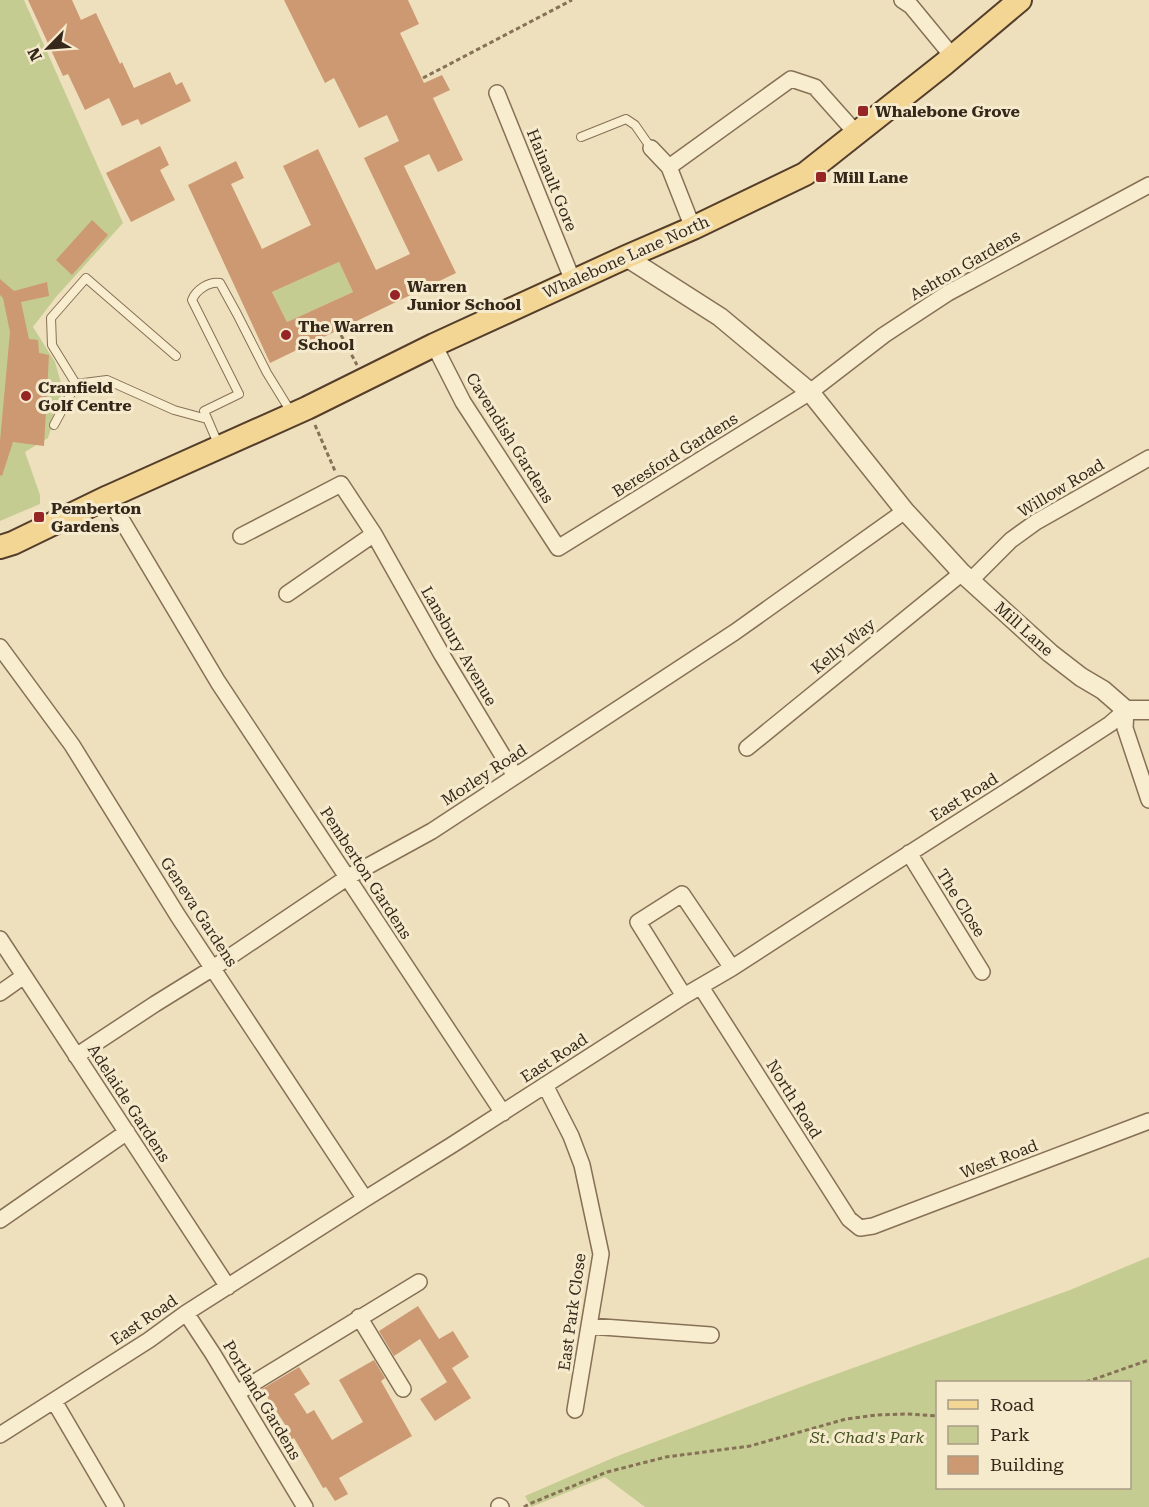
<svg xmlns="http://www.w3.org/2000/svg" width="1149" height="1507" font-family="'Roboto Serif',serif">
<rect width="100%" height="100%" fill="#eee0bd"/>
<path fill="#c5cc92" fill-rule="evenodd" d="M0,0H24L123,223L56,297L33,327L55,362L63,390L48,438L25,452L40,495V504L0,521Z
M339,262L353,292L287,322L272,292Z
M1149,1257V1507H645L605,1477L531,1507L525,1496L615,1457L814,1382L1070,1290ZM938,1382H1130V1488H938Z"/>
<path fill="#cd9972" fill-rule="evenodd" d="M28,0H72L81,20L96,13L120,64L122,62L134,88L170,72L176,85L182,82L191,101L141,125L138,119L122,126L109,98L85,110L68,74L63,76Z
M284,0H408L419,24L400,33L424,83L442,75L450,90L433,98L463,160L438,172L429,154L404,166L456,273L270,363L188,185L236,161L244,178L231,184L262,249L311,225L283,166L318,149L376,270L410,254L364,158L399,141L387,115L359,128L334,78L325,83ZM339,262L353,292L287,322L272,292Z
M160,146L169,165L160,170L175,200L131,222L106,173Z
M92,220L108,235L72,275L56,260Z
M0,279L14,291L47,282L49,296L21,302L29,339L38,340L39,353L49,355L44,446L13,442L2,476L0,475V441L10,332L3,298L0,295Z
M418,1306L439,1339L453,1331L469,1357L452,1368L471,1398L435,1421L420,1399L447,1382L420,1339L394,1356L379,1331Z
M374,1360L385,1378L381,1381L412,1436L339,1478L348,1494L335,1501L326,1487L323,1488L294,1438L288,1441L281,1429L286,1426L262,1389L299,1367L310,1384L294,1394L307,1414L314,1410L332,1440L363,1422L339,1380Z"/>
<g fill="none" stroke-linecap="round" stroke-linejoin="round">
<defs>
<path id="service" d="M581,137L626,119L635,125L651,148
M76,384L52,345L51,318L86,278L176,356
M54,425L76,384L107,380L174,410L207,419
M219,446L204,411L239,394L192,300C196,290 209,281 220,283L237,314L267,373L291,412"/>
<path id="minor" d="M902,0L911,6L953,57
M497,93L573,281
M651,148L669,167L693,228
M669,167L791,79L815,87L856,133
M434,345L463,402L558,548L810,392L884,335L948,293L1149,185
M108,497L218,682L503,1113
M241,536L341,484L374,534L442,655L515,776
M971,580L1011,540L1036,522L1149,458
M287,594L374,534
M0,647L72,745L178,916L365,1199
M1126,710L1125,728L1149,800
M747,748L962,573
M909,853L982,972
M0,939L228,1287
M701,987L849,1219L860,1228L873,1226L1149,1121
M0,993L24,976
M684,996L638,922L682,894L732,968
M76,1056L155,1004L213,968L348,877L432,831L735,632L905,511
M545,1085L571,1136L582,1165L601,1254L575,1410
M0,1220L127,1132
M186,1313L213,1354L305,1507
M359,1317L403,1389
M589,1326L711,1335
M237,1393L419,1282
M54,1401L116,1507
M0,1435L149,1340L186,1313L365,1199L452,1145L684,996L732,968L877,874L1007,791L1110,724L1126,710
M499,1506L501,1507"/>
<path id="tertiary" d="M626,257L720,317L810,392L905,511L962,573L1050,653L1081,677L1103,690L1126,710H1149"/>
<path id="primary" d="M0,547L13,543L108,497L307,408L434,345L626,257L693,228L805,174L944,64L1020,0"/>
</defs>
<use href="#service" stroke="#867056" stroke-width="10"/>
<use href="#minor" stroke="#867056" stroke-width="18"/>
<use href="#tertiary" stroke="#867056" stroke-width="21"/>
<use href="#primary" stroke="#543e2b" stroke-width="26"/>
<path stroke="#867056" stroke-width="3" stroke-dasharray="4.5 3" stroke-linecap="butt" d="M423,78L572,0
M341,335L357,365
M315,425L335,471
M1086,1382L1149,1360
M524,1507L529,1504L607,1472L666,1457L750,1446L846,1419L877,1415L907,1414L938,1416"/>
<use href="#service" stroke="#f9edd0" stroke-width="8"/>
<use href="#minor" stroke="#f9edd0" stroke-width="15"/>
<use href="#tertiary" stroke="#f9edd0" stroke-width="18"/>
<use href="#primary" stroke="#f3d693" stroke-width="22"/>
</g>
<g fill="#962525" stroke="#f6eacd" stroke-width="2">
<rect x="857" y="105" width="12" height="12" rx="3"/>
<rect x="815" y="171" width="12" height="12" rx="3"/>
<circle cx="395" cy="295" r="6"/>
<circle cx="286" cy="335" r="6"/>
<circle cx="26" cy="396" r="6"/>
<rect x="33" y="511" width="12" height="12" rx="3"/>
</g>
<g text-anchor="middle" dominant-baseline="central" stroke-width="6" stroke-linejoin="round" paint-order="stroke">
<g font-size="16" font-weight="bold" fill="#35281b" stroke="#f6eacd" text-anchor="start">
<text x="875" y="111">Whalebone Grove</text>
<text x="833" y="177">Mill Lane</text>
<text x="407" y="286">Warren<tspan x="407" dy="18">Junior School</tspan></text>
<text x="298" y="326">The Warren<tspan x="298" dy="18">School</tspan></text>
<text x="38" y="387">Cranfield<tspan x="38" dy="18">Golf Centre</tspan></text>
<text x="51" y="508">Pemberton<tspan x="51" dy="18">Gardens</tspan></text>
</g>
<g font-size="16" fill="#35281b" stroke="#f6eacd">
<text transform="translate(552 180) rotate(68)">Hainault Gore</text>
<text transform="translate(626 257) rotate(-24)">Whalebone Lane North</text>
<text transform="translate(965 265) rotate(-30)">Ashton Gardens</text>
<text transform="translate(510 438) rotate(58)">Cavendish Gardens</text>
<text transform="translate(675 455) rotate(-32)">Beresford Gardens</text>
<text transform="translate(1061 488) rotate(-31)">Willow Road</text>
<text transform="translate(1024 629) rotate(42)">Mill Lane</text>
<text transform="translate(459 646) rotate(60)">Lansbury Avenue</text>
<text transform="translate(843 646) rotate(-39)">Kelly Way</text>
<text transform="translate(484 775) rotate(-33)">Morley Road</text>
<text transform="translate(964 797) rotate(-32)">East Road</text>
<text transform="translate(366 873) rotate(57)">Pemberton Gardens</text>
<text transform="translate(961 903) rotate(58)">The Close</text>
<text transform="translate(199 912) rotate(57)">Geneva Gardens</text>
<text transform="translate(554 1058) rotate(-33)">East Road</text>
<text transform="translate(794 1099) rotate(58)">North Road</text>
<text transform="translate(129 1103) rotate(57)">Adelaide Gardens</text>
<text transform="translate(999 1159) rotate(-21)">West Road</text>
<text transform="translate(572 1312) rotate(-82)">East Park Close</text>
<text transform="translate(144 1320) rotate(-34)">East Road</text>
<text transform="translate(262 1400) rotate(59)">Portland Gardens</text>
</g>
<g font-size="16" font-style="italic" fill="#455221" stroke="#f6eacd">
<text x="867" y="1437">St. Chad's Park</text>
</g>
</g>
<rect x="936" y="1381" width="195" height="108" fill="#f6eacd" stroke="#a99c86" stroke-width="1.5"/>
<rect x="948" y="1400" width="30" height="9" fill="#f3d693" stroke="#a99c86" stroke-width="1.5"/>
<text x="990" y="1411" font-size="18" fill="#35281b">Road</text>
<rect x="948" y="1426" width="30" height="18" fill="#c5cc92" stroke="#a99c86" stroke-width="1.5"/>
<text x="990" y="1441" font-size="18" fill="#35281b">Park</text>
<rect x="948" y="1456" width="30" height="18" fill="#cd9972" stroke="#a99c86" stroke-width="1.5"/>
<text x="990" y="1471" font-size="18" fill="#35281b">Building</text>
<g transform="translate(48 48) rotate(245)" stroke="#f6eacd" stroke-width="4.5" paint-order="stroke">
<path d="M0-4.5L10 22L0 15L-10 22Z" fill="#35281b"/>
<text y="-9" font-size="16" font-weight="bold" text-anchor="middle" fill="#35281b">N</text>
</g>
</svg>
